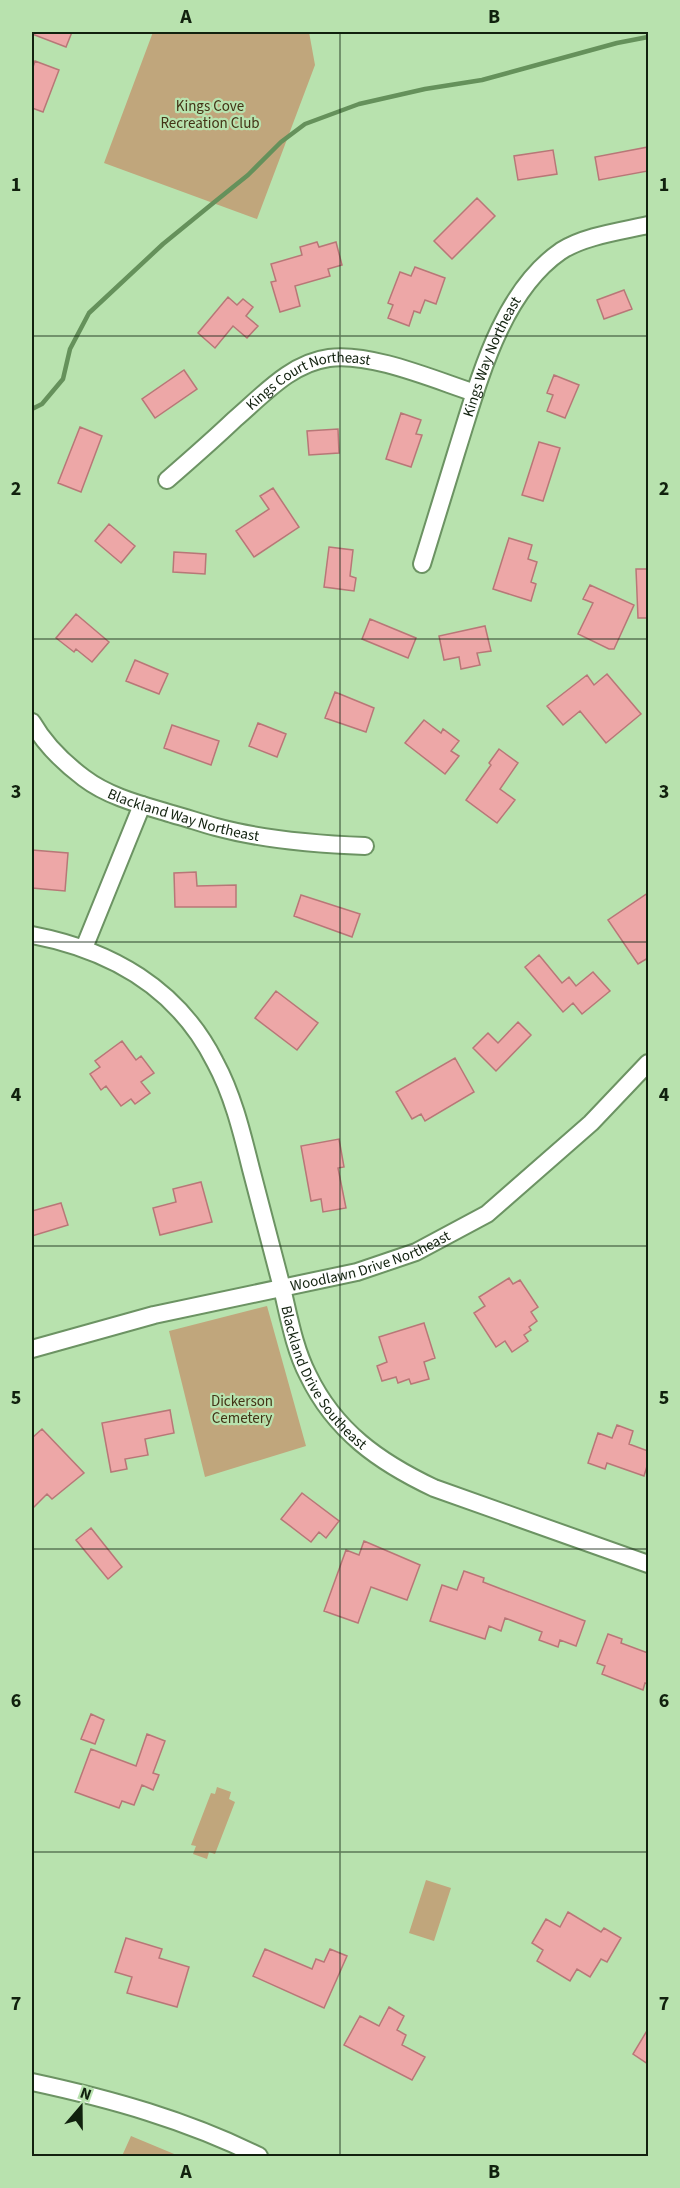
<svg xmlns="http://www.w3.org/2000/svg" width="680" height="2188" font-family="'Source Sans 3',sans-serif">
<rect width="100%" height="100%" fill="#b8e2ae"/>
<path fill="#c0a67c" d="M153,32H309L315,65L257,219L104,163Z
M267,1306L306,1446L205,1477L169,1331Z
M217,1787L231,1792L229,1799L235,1802L215,1854L209,1852L207,1859L193,1854L196,1846L191,1845L211,1793L215,1794Z
M426,1880L451,1888L434,1941L409,1933Z
M131,2136L179,2156H122Z"/>
<g fill="none" stroke-linecap="round" stroke-linejoin="round">
<path stroke="#65915b" stroke-width="4.5" d="M32,409L42,404L63,379L70,349L89,313L163,244L212,204L248,175L281,142L305,124L359,104L425,89L482,80L617,43L648,37"/>
</g>
<path fill="#eda7a7" stroke="#b87777" stroke-width="1.5" d="M32,32H72L66,47L32,34Z
M35,61L59,70L43,112L32,108V70Z
M648,147V171L599,180L595,157Z
M553,150L557,174L518,180L514,156Z
M477,198L495,216L452,259L434,241Z
M317,242L319,247L336,242L342,265L328,269L330,276L295,286L300,306L280,312L271,282L276,281L271,264L302,255L300,247Z
M415,267L445,278L436,304L425,300L420,313L414,311L409,326L388,318L393,305L388,303L400,272L411,276Z
M624,290L632,309L604,319L597,300Z
M228,297L237,305L243,299L253,307L246,316L258,326L247,338L233,326L215,348L198,333Z
M184,370L197,389L155,418L142,399Z
M554,375L579,385L565,418L547,411L553,395L547,393Z
M401,413L421,420L416,434L422,435L411,467L386,459Z
M80,427L102,436L81,492L58,483Z
M338,429L339,453L309,455L307,431Z
M539,442L560,448L543,501L522,495Z
M273,488L299,527L254,557L236,531L269,509L260,496Z
M109,524L135,546L121,563L95,541Z
M509,538L532,545L528,559L537,562L531,582L536,584L531,601L493,589Z
M329,547L353,550L350,576L356,578L354,591L324,587Z
M174,552L206,554L205,574L173,572Z
M636,569H648V618H638Z
M590,585L634,605L614,649H609L578,634L593,603L583,599Z
M76,614L109,642L92,662L76,649L74,652L56,638Z
M370,619L416,638L408,658L362,639Z
M485,626L491,651L477,653L480,665L461,669L459,657L444,660L439,636Z
M135,660L168,674L159,694L126,681Z
M607,674L641,714L606,743L580,711L563,725L547,706L587,675L594,685Z
M335,692L374,708L366,732L325,718Z
M424,720L441,733L443,729L459,741L451,751L459,756L445,774L405,743Z
M258,723L286,734L277,757L249,746Z
M172,725L219,741L211,765L164,748Z
M499,749L518,763L500,789L515,800L497,823L466,800L491,765L489,763Z
M32,850L68,853L65,891L32,888Z
M196,872L197,886L236,885V907H175L174,873Z
M648,893V958L638,964L608,920Z
M301,895L360,914L352,937L294,916Z
M539,955L562,983L569,977L576,986L593,972L610,991L582,1014L573,1003L563,1012L525,967Z
M276,991L318,1023L297,1050L255,1018Z
M518,1022L531,1035L496,1071L473,1048L488,1033L498,1043Z
M122,1041L136,1060L141,1056L154,1073L141,1082L150,1093L135,1104L131,1099L121,1106L106,1086L101,1090L90,1074L100,1067L95,1061Z
M455,1058L474,1092L425,1121L421,1114L412,1119L396,1092Z
M339,1139L344,1167L338,1168L346,1208L323,1212L321,1199L311,1201L301,1146Z
M201,1182L212,1222L160,1235L153,1208L176,1202L173,1189Z
M61,1203L68,1225L32,1236V1211Z
M509,1278L513,1284L520,1280L538,1307L531,1312L537,1321L529,1327L531,1330L524,1335L528,1341L512,1352L505,1341L496,1347L474,1313L485,1306L479,1297Z
M424,1323L435,1358L424,1362L429,1379L411,1384L409,1379L398,1383L396,1377L382,1381L377,1366L387,1362L379,1337Z
M170,1410L174,1433L145,1439L148,1455L125,1459L127,1469L111,1472L102,1423Z
M617,1425L633,1431L629,1444L648,1451V1463L644,1476L607,1463L605,1469L588,1463L598,1433L612,1438Z
M42,1429L84,1473L52,1499L47,1494L32,1509V1438Z
M302,1493L339,1521L326,1538L319,1532L311,1542L281,1519Z
M91,1528L122,1567L108,1579L76,1540Z
M364,1541L420,1565L407,1600L371,1587L358,1623L324,1611L346,1550L359,1555Z
M464,1571L484,1578L483,1582L585,1621L576,1646L560,1640L558,1647L539,1640L542,1632L505,1618L501,1631L489,1626L485,1639L430,1621L442,1585L457,1590Z
M608,1634L622,1639L621,1643L648,1653V1684L645,1683L643,1690L602,1674L605,1666L597,1663Z
M91,1714L104,1720L95,1744L81,1739Z
M147,1734L165,1741L153,1773L159,1775L153,1790L142,1785L134,1805L122,1801L119,1808L75,1792L91,1749L136,1766Z
M568,1912L601,1932L604,1928L621,1938L607,1962L601,1959L590,1977L577,1969L570,1981L537,1961L543,1950L532,1943L546,1919L560,1927Z
M126,1938L162,1949L159,1958L189,1967L177,2007L127,1993L132,1977L115,1972Z
M265,1949L312,1969L316,1959L324,1962L330,1949L347,1956L324,2008L253,1976Z
M389,2007L404,2016L397,2030L406,2035L402,2045L425,2057L412,2080L344,2045L360,2016L379,2026Z
M648,2029V2064L633,2054Z"/>
<g fill="none" stroke-linecap="round" stroke-linejoin="round">
<defs>
<g id="minor">
<path id="s1" d="M167,480C190,460 213,440 235,419C263,395 291,363 329,358C370,352 435,380 475,393"/>
<path id="s2" d="M422,564C434,526 445,488 457,450C478,384 500,293 561,251C584,236 622,231 648,225"/>
<path id="s3" d="M32,722C44,743 64,763 84,778C109,797 142,805 172,814C187,818 201,823 216,827C264,840 315,844 365,846"/>
<path id="s4" d="M32,935C110,950 178,988 215,1062C233,1095 242,1133 251,1169C261,1206 270,1243 280,1280C288,1311 293,1346 308,1375C335,1431 379,1462 434,1488L648,1564"/>
<path d="M84,948L142,805"/>
<path id="s5" d="M32,1349L154,1315L357,1272L416,1252L487,1214L591,1123L648,1063"/>
<path d="M32,2082C111,2099 186,2120 259,2156"/>
</g>
</defs>
<use href="#minor" stroke="#6c9363" stroke-width="20"/>
<use href="#minor" stroke="#fff" stroke-width="16"/>
</g>
<path fill="none" stroke="#11210e" stroke-width="1.5" stroke-opacity="0.55" d="M340,32V2156M32,336H648M32,639H648M32,942H648M32,1246H648M32,1549H648M32,1852H648"/>
<g text-anchor="middle" dominant-baseline="central" stroke-width="4.5" stroke-linejoin="round" paint-order="stroke">
<g font-size="15" fill="#433316" stroke="#b8e2ae">
<text x="210" y="106">Kings Cove<tspan x="210" dy="17">Recreation Club</tspan></text>
<text x="242" y="1401">Dickerson<tspan x="242" dy="17">Cemetery</tspan></text>
</g>
<g font-size="15" fill="#11210e" stroke="#b8e2ae">
<text stroke="none"><textPath href="#s2" startOffset="219">Kings Way Northeast</textPath></text>
<text stroke="none"><textPath href="#s1" startOffset="178">Kings Court Northeast</textPath></text>
<text stroke="none"><textPath href="#s3" startOffset="184">Blackland Way Northeast</textPath></text>
<text stroke="none"><textPath href="#s5" startOffset="350">Woodlawn Drive Northeast</textPath></text>
<text stroke="none"><textPath href="#s4" startOffset="568">Blackland Drive Southeast</textPath></text>
</g>
</g>
<rect width="680" height="2188" fill="none" stroke="#b8e2ae" stroke-width="66"/>
<g transform="translate(81 2107) rotate(20)" stroke="#b8e2ae" stroke-width="4.5" paint-order="stroke">
<path d="M0-4.5L10 22L0 15L-10 22Z" fill="#11210e"/>
<text y="-9" font-size="16" font-weight="bold" text-anchor="middle" fill="#11210e">N</text>
</g>
<rect x="33" y="33" width="614" height="2122" fill="none" stroke="#11210e" stroke-width="2"/>
<g font-size="20" text-anchor="middle" font-weight="bold" fill="#11210e">
<text x="186" y="23">A</text>
<text x="494" y="23">B</text>
<text x="16" y="191">1</text>
<text x="664" y="191">1</text>
<text x="16" y="495">2</text>
<text x="664" y="495">2</text>
<text x="16" y="798">3</text>
<text x="664" y="798">3</text>
<text x="16" y="1101">4</text>
<text x="664" y="1101">4</text>
<text x="16" y="1404">5</text>
<text x="664" y="1404">5</text>
<text x="16" y="1707">6</text>
<text x="664" y="1707">6</text>
<text x="16" y="2010">7</text>
<text x="664" y="2010">7</text>
<text x="186" y="2178">A</text>
<text x="494" y="2178">B</text>
</g>
</svg>
